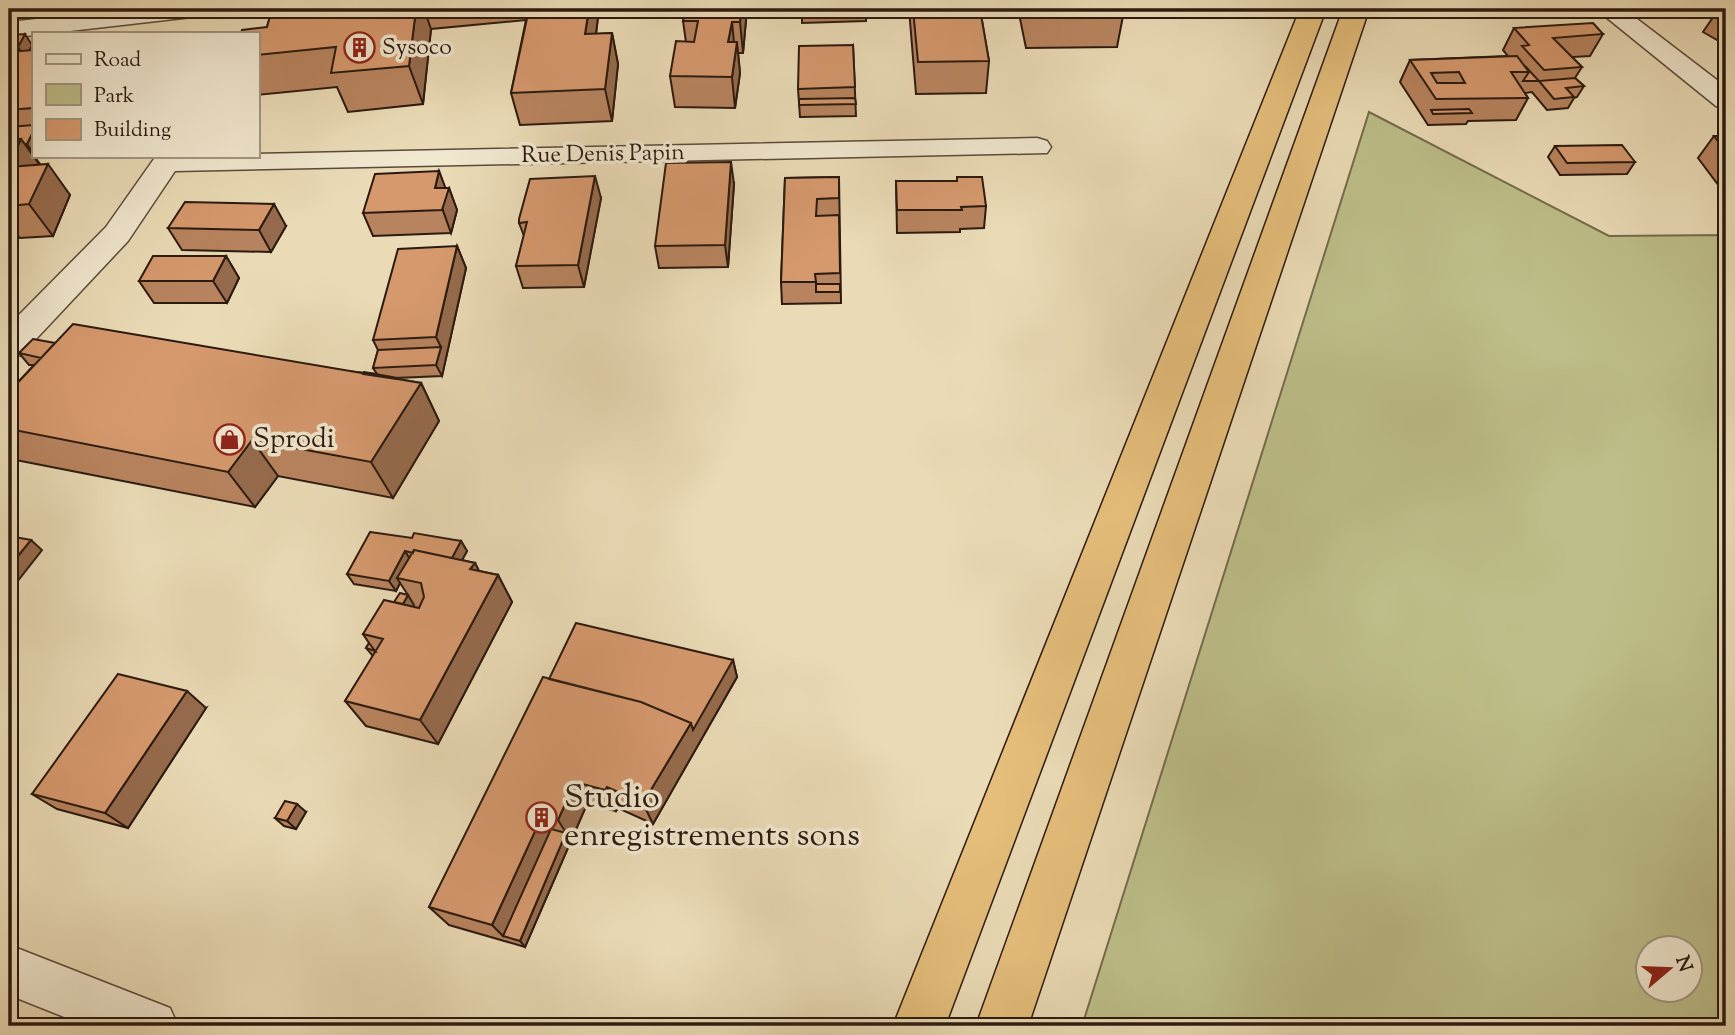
<svg xmlns="http://www.w3.org/2000/svg" width="1735" height="1035" font-family="'Sorts Mill Goudy',serif">
<rect width="100%" height="100%" fill="#eadbb6"/>
<filter id="stains"><feTurbulence type="fractalNoise" baseFrequency=".00286" numOctaves="4"/><feColorMatrix values="0 0 0 0 .2 0 0 0 0 .09 0 0 0 0 .02 0 0 0 .5 -.17"/></filter>
<radialGradient id="worn" r=".72"><stop offset=".6" stop-color="#630" stop-opacity="0"/><stop offset="1" stop-color="#630" stop-opacity=".3"/></radialGradient>
<path fill="#bdbe89" stroke="#746c4c" stroke-width="2" fill-rule="evenodd" d="M1369,112L1609,236L1726,235V1026H1082ZM1648,948H1690V990H1648Z"/>
<g fill="none" stroke-linecap="round" stroke-linejoin="round">
<defs>
<path id="street" d="M128,9H205L201,14L192,17L9,38V22Z
M1596,9H1624L1726,87V108L1716,106Z
M1037,138L1047,141L1051,147L1047,153L175,171L128,241L21,355L9,358V325L106,227L156,156Z
M9,945L170,1008L178,1026H87L9,995Z"/>
<path id="highway" d="M1300,9H1326L945,1026H893Z
M1343,9H1369L1028,1026H976Z"/>
</defs>
<use href="#street" stroke="#5b4a3a" stroke-width="3"/>
<use href="#highway" stroke="#2b1a10" stroke-width="3"/>
<use href="#street" fill="#f1e8d0" fill-rule="evenodd"/>
<use href="#highway" fill="#e5be7b" fill-rule="evenodd"/>
</g>
<path fill="#b8845f" stroke="#2b1a10" stroke-width="2" d="M272,9H527V18L529,9H599L596,34L612,33L618,64L612,121L520,125L511,93L526,20L431,29L423,104L348,112L337,87L257,95V55L267,27Z
M683,9H747L743,53H738L740,73L735,108L675,107L670,76L686,42L683,21L685,12H684Z
M802,9H866V21L802,23Z
M909,9H980L989,61L986,93L916,94Z
M1018,9H1121L1123,16L1117,47L1026,48Z
M1726,9V45L1703,32L1718,10Z
M1514,28L1603,34L1590,56L1572,57L1582,67L1575,78L1584,86L1577,97L1574,98L1568,108L1547,110L1532,92L1525,93L1528,98L1516,120L1468,121L1466,124L1428,125L1400,82L1410,60L1508,56L1503,50Z
M9,35L32,45L30,51L33,50V156H35H34L40,164L70,195L53,236L20,238L16,234L9,235Z
M853,45L856,116L800,117L798,89Z
M1714,136H1726V194H1725L1698,158Z
M1555,146L1635,162L1627,174L1560,175L1548,157Z
M439,171L445,188H449L457,210L451,233L373,236L363,213Z
M839,177L841,303L782,304L781,282L785,178Z
M896,181L986,206L984,228L960,229V232L897,233Z
M734,184L728,267L659,268L655,246Z
M601,198L584,287L523,288L516,266L524,236L519,223Z
M286,226L271,252L182,250L168,228Z
M457,246L466,268L442,376L397,378L398,379L421,383L439,421L393,498L278,476L255,507L16,460L9,453V392L34,365H29L19,353L55,343L377,374L373,368L378,350L373,340Z
M226,256L239,278L227,303H154L139,281Z
M412,538L461,541L467,551L462,560L475,563L479,571L498,575L512,602L438,744L366,726L345,701L373,656L366,648L369,643L363,634L394,602L408,595L400,583L396,591L354,584L347,574Z
M733,660L737,677L653,824L618,808L616,811L587,804L525,947L449,925L429,907L549,679Z
M206,708L128,828L57,809L32,794Z
M306,812L296,829L284,826L275,818Z"/>
<path fill="#966b4d" stroke="#2b1a10" stroke-width="2" d="M416,9H424L431,29L423,104L409,66Z
M524,9H527V20Z
M589,9H599L592,65L585,34Z
M741,9H747L743,53L740,22Z
M732,22L735,53L728,42Z
M612,33L618,64L612,121L605,89Z
M25,34L32,45L26,59L18,47Z
M737,42L740,73L735,108L732,77Z
M33,132V153L27,144Z
M21,139L44,171L48,164L70,195L53,236L29,204L9,169V165Z
M731,162L734,184L728,267L725,245Z
M439,171L447,192L449,188L457,210L451,233L435,188Z
M595,176L601,198L584,287L578,265Z
M274,204L286,226L271,252L259,230Z
M457,246L466,268L442,376L436,365L441,347L436,337Z
M226,256L239,278L227,303L213,281Z
M421,383L439,421L393,498L371,462Z
M252,440L278,476L255,507L228,472Z
M31,540L42,550L9,592V567Z
M461,541L467,551L457,569L451,559Z
M405,551L411,561L397,578L400,583L396,591L389,581Z
M475,563L489,591L470,569Z
M498,575L512,602L438,744L420,720Z
M408,595L414,605L390,647L383,639Z
M733,660L737,677L653,824L643,803L691,723Z
M187,691L206,708L128,828L105,813Z
M575,782L587,804L525,947L520,941L566,833L558,820Z
M607,787L618,808L616,811L605,790Z
M297,804L306,812L296,829L287,821Z
M542,816L556,837L503,936L492,925Z"/>
<path fill="#d6996e" stroke="#2b1a10" stroke-width="2" fill-rule="evenodd" d="M272,9H416L409,66L331,73L336,47L257,55V33H241L242,30L267,27Z
M529,9H589L585,34L612,33L605,89L511,93Z
M686,9H741L740,22H732L728,42H737L732,77L670,76L676,41L694,42L698,21H683Z
M802,9H866V10L802,11Z
M913,9H980L989,61L918,62Z
M1028,9H1121L1123,16L1029,17Z
M1721,9H1726V15L1718,10Z
M1593,23L1603,34L1553,38L1582,67L1544,70L1522,46L1529,45L1514,28Z
M25,34L18,47L9,48V35Z
M853,45L855,87L798,89L799,46Z
M33,50V108L9,110V52Z
M1517,56L1529,72H1511L1528,98L1436,99L1410,60ZM1459,72L1465,83H1437L1431,73Z
M1525,66L1539,81H1523L1529,72Z
M1575,78L1584,86L1566,88L1574,97L1554,99L1539,81Z
M855,98L856,104L799,105V99Z
M1469,109L1472,113L1433,114L1431,110Z
M33,125V132L27,144H25L21,139L9,140V127Z
M1714,136H1726V152Z
M21,139L9,165V140Z
M1622,145L1635,162L1567,163L1555,146Z
M731,162L725,245L655,246L666,163Z
M48,164L29,204L9,206V167Z
M439,171L435,188H449L442,210L363,213L375,174Z
M595,176L578,265L516,266L527,222L519,223V219L530,179Z
M839,177V198L817,199L816,216L839,215L840,273L815,274L816,282H781L785,178Z
M957,177H982L986,206L961,207L962,210H897L896,181H957Z
M185,202L274,204L259,230L168,228Z
M457,246L436,337L373,340L398,249Z
M153,256H226L213,281H139Z
M816,284H840V292H816Z
M73,324L421,383L371,462L252,440L228,472L9,429V392Z
M33,339L55,343L41,358L19,353Z
M441,347L436,365L373,368L378,350Z
M364,372L397,378L396,379L363,374Z
M370,532L412,538L414,533L461,541L452,558L414,550L413,553L405,551L389,581L347,574Z
M9,536L31,540L9,567Z
M414,550L475,563L470,569L498,575L420,720L345,701L383,639L363,634L384,600L419,608L424,597L421,583L397,578Z
M400,593L408,595L403,604L394,602Z
M576,623L733,660L693,730L691,723L641,702L549,679Z
M369,643L375,651L366,648Z
M118,674L187,691L105,813L32,794Z
M543,677L641,702L691,723L643,803L607,787L605,790L575,782L558,820L542,816L492,925L429,907Z
M285,801L297,804L287,821L275,818Z
M551,829L566,833L520,941L503,936Z"/>
<defs>
<symbol id="building-ring" viewBox="-11 -11 22 22"><circle r="9.5" fill="#f1e8d0" stroke="#8f2418" stroke-width="1.5"/><path d="M-4-6H4V6H1V3H-1V6H-4ZM-2.5-4.3h1.7v1.8h-1.7ZM.8-4.3h1.7v1.8H.8ZM-2.5-1h1.7V.8h-1.7ZM.8-1h1.7V.8H.8Z" fill="#8f2418"/></symbol>
<symbol id="shop-ring" viewBox="-11 -11 22 22"><circle r="9.5" fill="#f1e8d0" stroke="#8f2418" stroke-width="1.5"/><path d="M-5-2.5h2.3a2.7 3.5 0 0 1 5.4 0H5L5.5 6h-11ZM-1.5-2.5h3a1.5 2.3 0 0 0-3 0Z" fill="#8f2418"/></symbol>
</defs>
<g fill-rule="evenodd">
<use href="#building-ring" x="342" y="30" width="35" height="35"/>
<use href="#shop-ring" x="212" y="422" width="35" height="35"/>
<use href="#building-ring" x="524" y="800" width="35" height="35"/>
</g>
<g text-anchor="middle" dominant-baseline="central" stroke-width="7" stroke-linejoin="round" paint-order="stroke">
<g font-size="23" fill="#2b1a10" stroke="#f1e8d0" text-anchor="start">
<text x="382" y="48">Sysoco</text>
</g>
<g font-size="23" fill="#2b1a10" stroke="#f1e8d0">
<text transform="translate(603 155) rotate(-1)">Rue Denis Papin</text>
</g>
<g font-size="28" fill="#2b1a10" stroke="#f1e8d0" text-anchor="start">
<text x="253" y="440">Sprodi</text>
</g>
<g font-size="33" fill="#2b1a10" stroke="#f1e8d0" text-anchor="start">
<text x="564" y="799">Studio<tspan x="564" dy="38">enregistrements sons</tspan></text>
</g>
</g>
<rect width="1735" height="1035" fill="none" stroke="#eadbb6" stroke-width="35"/>
<rect x="10" y="10" width="1714" height="1014" fill="none" stroke="#2b1a10" stroke-width="3.5"/>
<rect x="18" y="18" width="1700" height="1000" fill="none" stroke="#2b1a10" stroke-width="2"/>
<rect x="32" y="32" width="228" height="126" fill="#f1e8d0" stroke="#a29683" stroke-width="2"/>
<rect x="46" y="54" width="35" height="10" fill="#f1e8d0" stroke="#a29683" stroke-width="2"/>
<text x="94" y="66" font-size="21" fill="#2b1a10">Road</text>
<rect x="46" y="84" width="35" height="21" fill="#bdbe89" stroke="#a29683" stroke-width="2"/>
<text x="94" y="102" font-size="21" fill="#2b1a10">Park</text>
<rect x="46" y="119" width="35" height="21" fill="#d6996e" stroke="#a29683" stroke-width="2"/>
<text x="94" y="136" font-size="21" fill="#2b1a10">Building</text>
<g transform="translate(1669 969) rotate(71)"><circle r="33" fill="#f1e8d0" stroke="#a29683" stroke-width="2"/>
<path d="M0-5L12 26L0 18L-12 26Z" fill="#8f2418"/>
<text y="-10" font-size="19" font-weight="bold" text-anchor="middle" fill="#2b1a10">N</text>
</g>
<rect width="100%" height="100%" filter="url(#stains)"/>
<rect width="100%" height="100%" fill="url(#worn)"/>
</svg>
